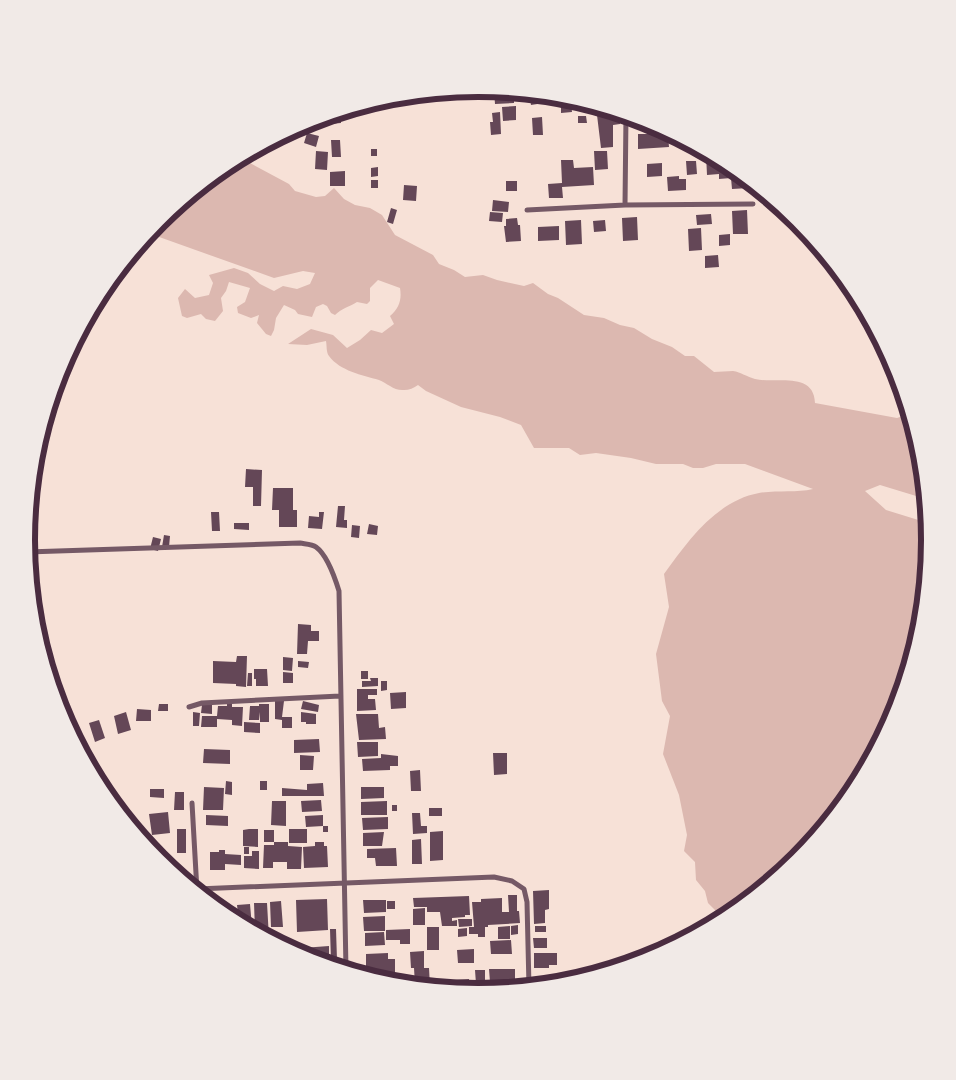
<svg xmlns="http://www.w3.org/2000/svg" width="956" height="1080" font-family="'DM Sans',sans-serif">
<rect width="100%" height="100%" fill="#f7e1d7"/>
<path fill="#dcb8b0" d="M231,162L250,163L289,184L295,191L316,197L325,196L334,188L344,199L355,205L370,208L382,215L395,235L433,255L439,264L454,270L465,277L483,275L497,280L524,286L533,283L548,294L558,298L584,315L604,318L620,325L634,328L652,339L672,347L685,356H694L714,372C720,372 727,371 733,371C741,372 747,377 755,379C775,384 814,371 815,403L897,418L909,414L921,452L926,499L880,485L865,491L886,510L928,523L930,540L921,628L895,713L853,791L797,860L729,916L715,923L717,912L708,903L705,891L696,880L695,862L684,851L687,835L679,795L663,754L670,716L662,701L656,654L669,607L664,574C688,541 716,501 759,493C777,490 796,493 813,489L745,464H716L703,468H693L683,464H656L631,458L596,453L580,455L569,448H534L521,425L500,417L461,407L426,391L418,385C414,388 409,390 404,390C394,391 387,383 379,380C362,375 340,371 329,356C326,352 327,346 326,341L307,345L288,344L311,329L333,335L347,348L360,340L371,330L382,333L394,324L390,316C399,308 402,300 400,288L378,280L370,288V301L367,304L357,302C349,307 342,308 335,315L331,313L327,306L323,304L316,307L312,317L298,314L295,310L284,305L276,318L274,330L271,336L266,334L257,323L259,315L251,318L238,313L237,307L245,302L250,288L229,282L226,291L221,298L223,311L215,321L206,319L201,314L187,318L182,316L178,298L185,289L195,298L209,295L213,283L209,275L234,268L248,273L260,284L274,291L283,286L297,289L310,284L315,273L303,271L274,278L148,233L159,220Z
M103,791C132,803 136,822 149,848Z"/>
<path fill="#644757" d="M494,90L514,92V103L495,104Z
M529,93L542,95L544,103L531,105Z
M561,103H571L572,112L561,113Z
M591,104L597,106L598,114H591Z
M516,106V120L503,121L502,107Z
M341,112V123L330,124V115Z
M500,112L501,134L491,135L490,122H493L492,113Z
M619,114L620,124L613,125V147L601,148L597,115Z
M326,116L327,126H315V120Z
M578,116H586L587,123H578Z
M542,117L543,135H533L532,118Z
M634,119L651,123L662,128L658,129V127L634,128Z
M656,129H663L674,135H668L669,147L638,149V134H653V130Z
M307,133L319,136L316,147L304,143Z
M331,140H340L341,157H332Z
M371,149H377V156H371Z
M316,151L328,152L327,170L315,169Z
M594,151H607L608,169L595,170Z
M706,154H710L729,165L749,181V188L732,189L731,178L719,179V174L707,175Z
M561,160H573L574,168L593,167L594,185L562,187L563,198H549L548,184L562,183Z
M686,161H696L697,174L687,175Z
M662,163V176L647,177V164Z
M378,167V176L371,177V168Z
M345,171V186H330V172Z
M679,176V179H686V190L668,191L667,177Z
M371,180H378V188H371Z
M506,181H517V191H506Z
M404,185L417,186L416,201L403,200Z
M493,200L509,202L508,212L492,211Z
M391,208L397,210L393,224L387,222Z
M747,210L748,234H733L732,211Z
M490,212L503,213L502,222L489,221Z
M711,214L712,224L697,225L696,215Z
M637,217L638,240L623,241L622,218Z
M517,218L518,225H520L521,241L506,242L504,226H506V219Z
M581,220L582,244L566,245L565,221Z
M605,220L606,231L594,232L593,221Z
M559,226V240L538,241V227Z
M701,228L702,250L689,251L688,229Z
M730,234V245L719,246V235Z
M718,255L719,267L705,268V256Z
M246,469L262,470L261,506H253V487H245Z
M273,488H293V510H297V527H279V510H272Z
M338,506H345L344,520H347V528L336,527Z
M211,512H219L220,531H212Z
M319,512H324L322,529L308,528L309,516L319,517Z
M234,523H249V530L234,529Z
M369,524L378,526L377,535L367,534Z
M352,525L360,526L359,538L351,537Z
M164,535L170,536L169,547H162Z
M153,537L161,539L158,551L150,549Z
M298,624L311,625V631H319V641H308L307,654H297Z
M237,656H247L246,687L236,686V684L213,683V661L236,662Z
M283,657L293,658L292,671L283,670Z
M298,661L309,662L308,668L298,667Z
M254,669H267L268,686H256V679H254Z
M361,671H368V679H361Z
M283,672L293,673V683H283Z
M248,673H252V686H247Z
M370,678H378V686L362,687V681H371Z
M381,681H387V690L381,691Z
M357,689H377V695H368V699H375L376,710L357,711Z
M406,692V708L391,709L390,693Z
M275,701H284L282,717H292V728H282V720L275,719Z
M303,701L319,705L318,712L301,709Z
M227,703L232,704V707H243L242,726L232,725V720L217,719V727H201L202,716H217L218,706H227Z
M159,704H168V711H158Z
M259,704H269V722H260V712L259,720H249L250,706H259Z
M202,705H212V714L201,713Z
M137,709L151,710V721H136Z
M126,712L131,730L118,734L114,716Z
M193,712L200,713L199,726H193Z
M301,712L316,714V724H306V722H301Z
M356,714H378L379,728L385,727L386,739L359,740Z
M99,720L105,738L95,742L89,723Z
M244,722L260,723V733L244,732Z
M319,739L320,752L294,753V740Z
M357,742H378V756L358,757Z
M204,749L230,750V764L203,763Z
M493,753H507V774L494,775Z
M381,754L398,756V766H390V770L363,771L362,759L381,758Z
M300,755L314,756L313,770H300Z
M420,770L421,791H411L410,771Z
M226,781L232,782V795L225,794Z
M260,781H267V790H260Z
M323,783L324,796H282V788L307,790V784Z
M204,787L224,788L223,810H203Z
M361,787H384V798L361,799Z
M150,789H164V798L150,797Z
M175,792H184V810H174Z
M321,800L322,811L302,812L301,801Z
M272,801H286V826L271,825Z
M387,801V815H361V802Z
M392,805H397V811H392Z
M429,808H442V816H429Z
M168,812L170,833L152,835L149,814Z
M412,813H420L421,826H427V833L413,834Z
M206,815L228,816V826L206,825Z
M323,815V826L306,827L305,816Z
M388,817V829L363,830L362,818Z
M323,826H328V832H323Z
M177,829H186V853H177Z
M249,829H258V847L243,846V830Z
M289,829H307V843H289Z
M264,830H274V842H264Z
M443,831V860L430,861V832Z
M384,832L382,846H363V833Z
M421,839L422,864H412V840Z
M274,842H288V846L302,847L301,869H287V862H273V868H263L264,845H274Z
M315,842H324V846H327L328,867L304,868L303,847L315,846Z
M244,847H249V854H244Z
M396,848L397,866H376L375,858H367V849Z
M219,850H225V854L241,855V865L225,864V870H210V852H219Z
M252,851H259V869L244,868V856H252Z
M549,890V909L545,910V923L534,924L533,891Z
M508,895H517V911H519L520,923L488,925V927H485V937H478V934H469V927H474L472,902H481V899L502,898V912H509Z
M469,896L470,915H465V917L452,918V921L457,920V926H442L440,912H427V907H414L413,898Z
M327,899L328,930L297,932L296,900Z
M363,900H386V912L364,913Z
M281,901L283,927H271L270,902Z
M387,901H395V909H387Z
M254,903H267L269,938L255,931Z
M229,904L230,915H226L214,905Z
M250,904L252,927H249L239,922L237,905Z
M425,908V925H413V909Z
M385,916V931H364L363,917Z
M458,919H472V926L459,927Z
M518,925V934L511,935V926Z
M510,926V939H498V927Z
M535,926H546V932H535Z
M427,927H439V950H427Z
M467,928V936L458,937V929Z
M330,929H336L337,960L331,961Z
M410,929V944H400V940H386V930Z
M384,932L385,945L365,946V933Z
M271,937H283V946L272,939Z
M533,938H547V948H534Z
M511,940L512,954H491L490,941Z
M329,946V962H321L302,956V948Z
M474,949V963H458L457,950Z
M424,951V968H429L430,987L415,985L414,968H411L410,952Z
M388,953V959H395V974L383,975L384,981L366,975V954Z
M534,953H557V965H549V968H534Z
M489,969H515V981L490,982Z
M475,970H485V983L476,984Z
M401,975H412V985L401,984Z
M469,979L470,991L453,989V980Z
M509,984V989L490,991L489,985Z
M474,987H484L485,991H474Z"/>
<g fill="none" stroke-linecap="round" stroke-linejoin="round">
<path stroke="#755966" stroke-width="5" d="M625,205L626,115
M527,210L625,205L753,204
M27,552L300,543C305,544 312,544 316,547C327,555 335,578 339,591L346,970
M189,707L202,703L340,696
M192,803L197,891
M197,889L494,877L512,881L524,889L527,902L529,987"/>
</g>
<path d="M0 0H956V1080H0ZM35 540a443 443 0 1 1 886 0a443 443 0 1 1-886 0Z" fill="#f1eae7" fill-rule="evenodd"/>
<path fill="none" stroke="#4a2c40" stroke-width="6" d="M35 540a443 443 0 1 1 886 0a443 443 0 1 1-886 0Z"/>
</svg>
